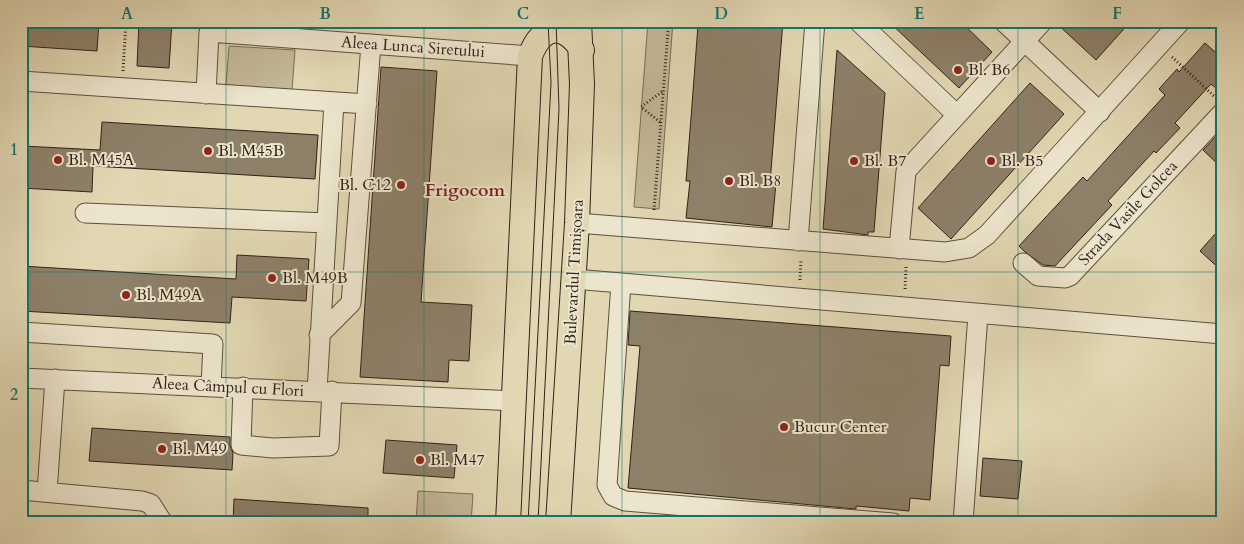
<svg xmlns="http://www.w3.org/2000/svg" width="1244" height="544" font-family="Cardo,serif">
<rect width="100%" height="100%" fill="#e1d7b2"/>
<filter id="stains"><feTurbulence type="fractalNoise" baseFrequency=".004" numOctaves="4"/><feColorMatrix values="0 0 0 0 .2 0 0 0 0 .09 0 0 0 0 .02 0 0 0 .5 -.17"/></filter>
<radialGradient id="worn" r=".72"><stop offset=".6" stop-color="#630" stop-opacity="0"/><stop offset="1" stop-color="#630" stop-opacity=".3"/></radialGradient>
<path fill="#c3b898" stroke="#7a6c58" d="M648,21H673L659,209L634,207Z
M229,46L295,50L292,90L226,85Z
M418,491L473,494L471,523H416Z"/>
<path fill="#8d8069" stroke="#322119" d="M21,21H99L97,51L21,46Z
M139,21H172L169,68L137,66Z
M702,21H783L770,183H776L772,227L686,218L690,181H686L691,118L698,25H701Z
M888,21H960L992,52L959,88Z
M1054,21H1131L1096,60Z
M1205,43L1223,59V80L1216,88L1211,84L1175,123L1180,128L1156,153L1154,151L1108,201L1112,205L1055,266L1043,265L1025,252L1019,246L1083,177L1087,181L1165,95L1159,89L1177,69L1179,72Z
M837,50L885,93L874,232H868V235L823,229Z
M381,67L437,71L421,302L472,305L469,361L449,360L448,382L360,377Z
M1030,83L1064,114L951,239L918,208Z
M102,122L318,135L315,179L93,166L92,192L21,188L23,146L100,150Z
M1223,129V169L1203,150Z
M1223,225V272L1200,251Z
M237,255L309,259L306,301L232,297L230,323L21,311V266L236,279Z
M630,311L951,336L949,366L940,365L930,500L910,498L909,511L856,506V509L628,488L640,346L628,345Z
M92,428L230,437V445L233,453L232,470L89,461Z
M386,440L457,445L454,478L383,473Z
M983,458L1022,461L1018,499L980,496Z
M234,499L368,508V523H233Z"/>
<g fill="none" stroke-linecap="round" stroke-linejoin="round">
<defs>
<path id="minor" d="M858,21L957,115
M1003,21L1100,112
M21,81L367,104
M206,94L209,32L530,56
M85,213L327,223
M577,223L945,252L969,248L987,235L1181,21
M798,241L815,21
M899,249L906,171L1043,21
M1023,263L1038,276L1065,278L1070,276L1223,112
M574,279L1223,334
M621,283L607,485L613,496L625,501L893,523
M21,332L213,344L211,386
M319,335L351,303L371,44
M21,378L514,401
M243,387L241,445L273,448L329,446L332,391
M317,391L334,102
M21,490L142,501L151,504L163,523
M47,492L55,379
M963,523L978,314"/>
<path id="major" d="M508,523L530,56C542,24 564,22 582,50
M558,523L577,223L582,84L579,21"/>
</defs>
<use href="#minor" stroke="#5e4e3f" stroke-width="21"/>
<use href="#major" stroke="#322119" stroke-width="26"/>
<path stroke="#322119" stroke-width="3" stroke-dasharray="1 2.5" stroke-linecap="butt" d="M1172,57L1215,97
M123,71L126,21
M660,122L641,107L663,91
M654,210L668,31
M800,280L801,259
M905,289L906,267"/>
<use href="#minor" stroke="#ece5cd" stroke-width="19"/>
<use href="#major" stroke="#e1d7b2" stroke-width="24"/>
<path stroke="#322119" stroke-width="1" d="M528,523L551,83L548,21
M538,523L559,109L556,21"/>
</g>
<path fill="none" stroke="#0f766e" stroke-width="1" stroke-opacity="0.55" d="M226,21V523M424,21V523M622,21V523M820,21V523M1018,21V523M21,272H1223"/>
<g fill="#8f2418" stroke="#ece5cd" stroke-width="2">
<circle cx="958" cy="70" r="5"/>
<circle cx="208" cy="151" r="5"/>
<circle cx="58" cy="160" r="5"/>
<circle cx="854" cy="161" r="5"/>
<circle cx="991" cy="161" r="5"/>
<circle cx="729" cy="181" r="5"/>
<circle cx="401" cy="185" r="5"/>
<circle cx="272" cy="278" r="5"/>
<circle cx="126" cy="295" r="5"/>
<circle cx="784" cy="427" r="5"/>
<circle cx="162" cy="449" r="5"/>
<circle cx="420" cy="460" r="5"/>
</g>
<g text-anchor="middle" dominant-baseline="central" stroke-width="4" stroke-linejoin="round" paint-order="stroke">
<g font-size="16" fill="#322119" stroke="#ece5cd">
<text transform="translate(413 47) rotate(4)">Aleea Lunca Siretului</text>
<text transform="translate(1128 213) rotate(-47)">Strada Vasile Golcea</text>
<text transform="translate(574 272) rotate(-87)">Bulevardul Timișoara</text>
<text transform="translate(228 387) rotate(3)">Aleea Câmpul cu Flori</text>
</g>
<g font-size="16" fill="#322119" stroke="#ece5cd" text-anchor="start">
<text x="968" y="70">Bl. B6</text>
<text x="218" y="151">Bl. M45B</text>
<text x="68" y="160">Bl. M45A</text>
<text x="864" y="161">Bl. B7</text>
<text x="1001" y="161">Bl. B5</text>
<text x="739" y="181">Bl. B8</text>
<text x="391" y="185" text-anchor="end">Bl. C12</text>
<text x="282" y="278">Bl. M49B</text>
<text x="136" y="295">Bl. M49A</text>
<text x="794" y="427">Bucur Center</text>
<text x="172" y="449">Bl. M49</text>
<text x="430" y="460">Bl. M47</text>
</g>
<g font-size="18" font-weight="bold" fill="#7a1f14" stroke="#ece5cd">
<text x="465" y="190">Frigocom</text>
</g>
</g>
<rect width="1244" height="544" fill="none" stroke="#e1d7b2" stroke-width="55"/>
<rect x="28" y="28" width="1188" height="488" fill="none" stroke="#0f766e" stroke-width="2"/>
<g font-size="16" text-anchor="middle" font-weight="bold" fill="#0f766e">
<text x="127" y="19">A</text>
<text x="325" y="19">B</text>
<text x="523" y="19">C</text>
<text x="721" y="19">D</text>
<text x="919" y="19">E</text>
<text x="1117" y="19">F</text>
<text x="14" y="155">1</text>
<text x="14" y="400">2</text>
</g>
<rect width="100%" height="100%" filter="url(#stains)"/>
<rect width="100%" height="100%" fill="url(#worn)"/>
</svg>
